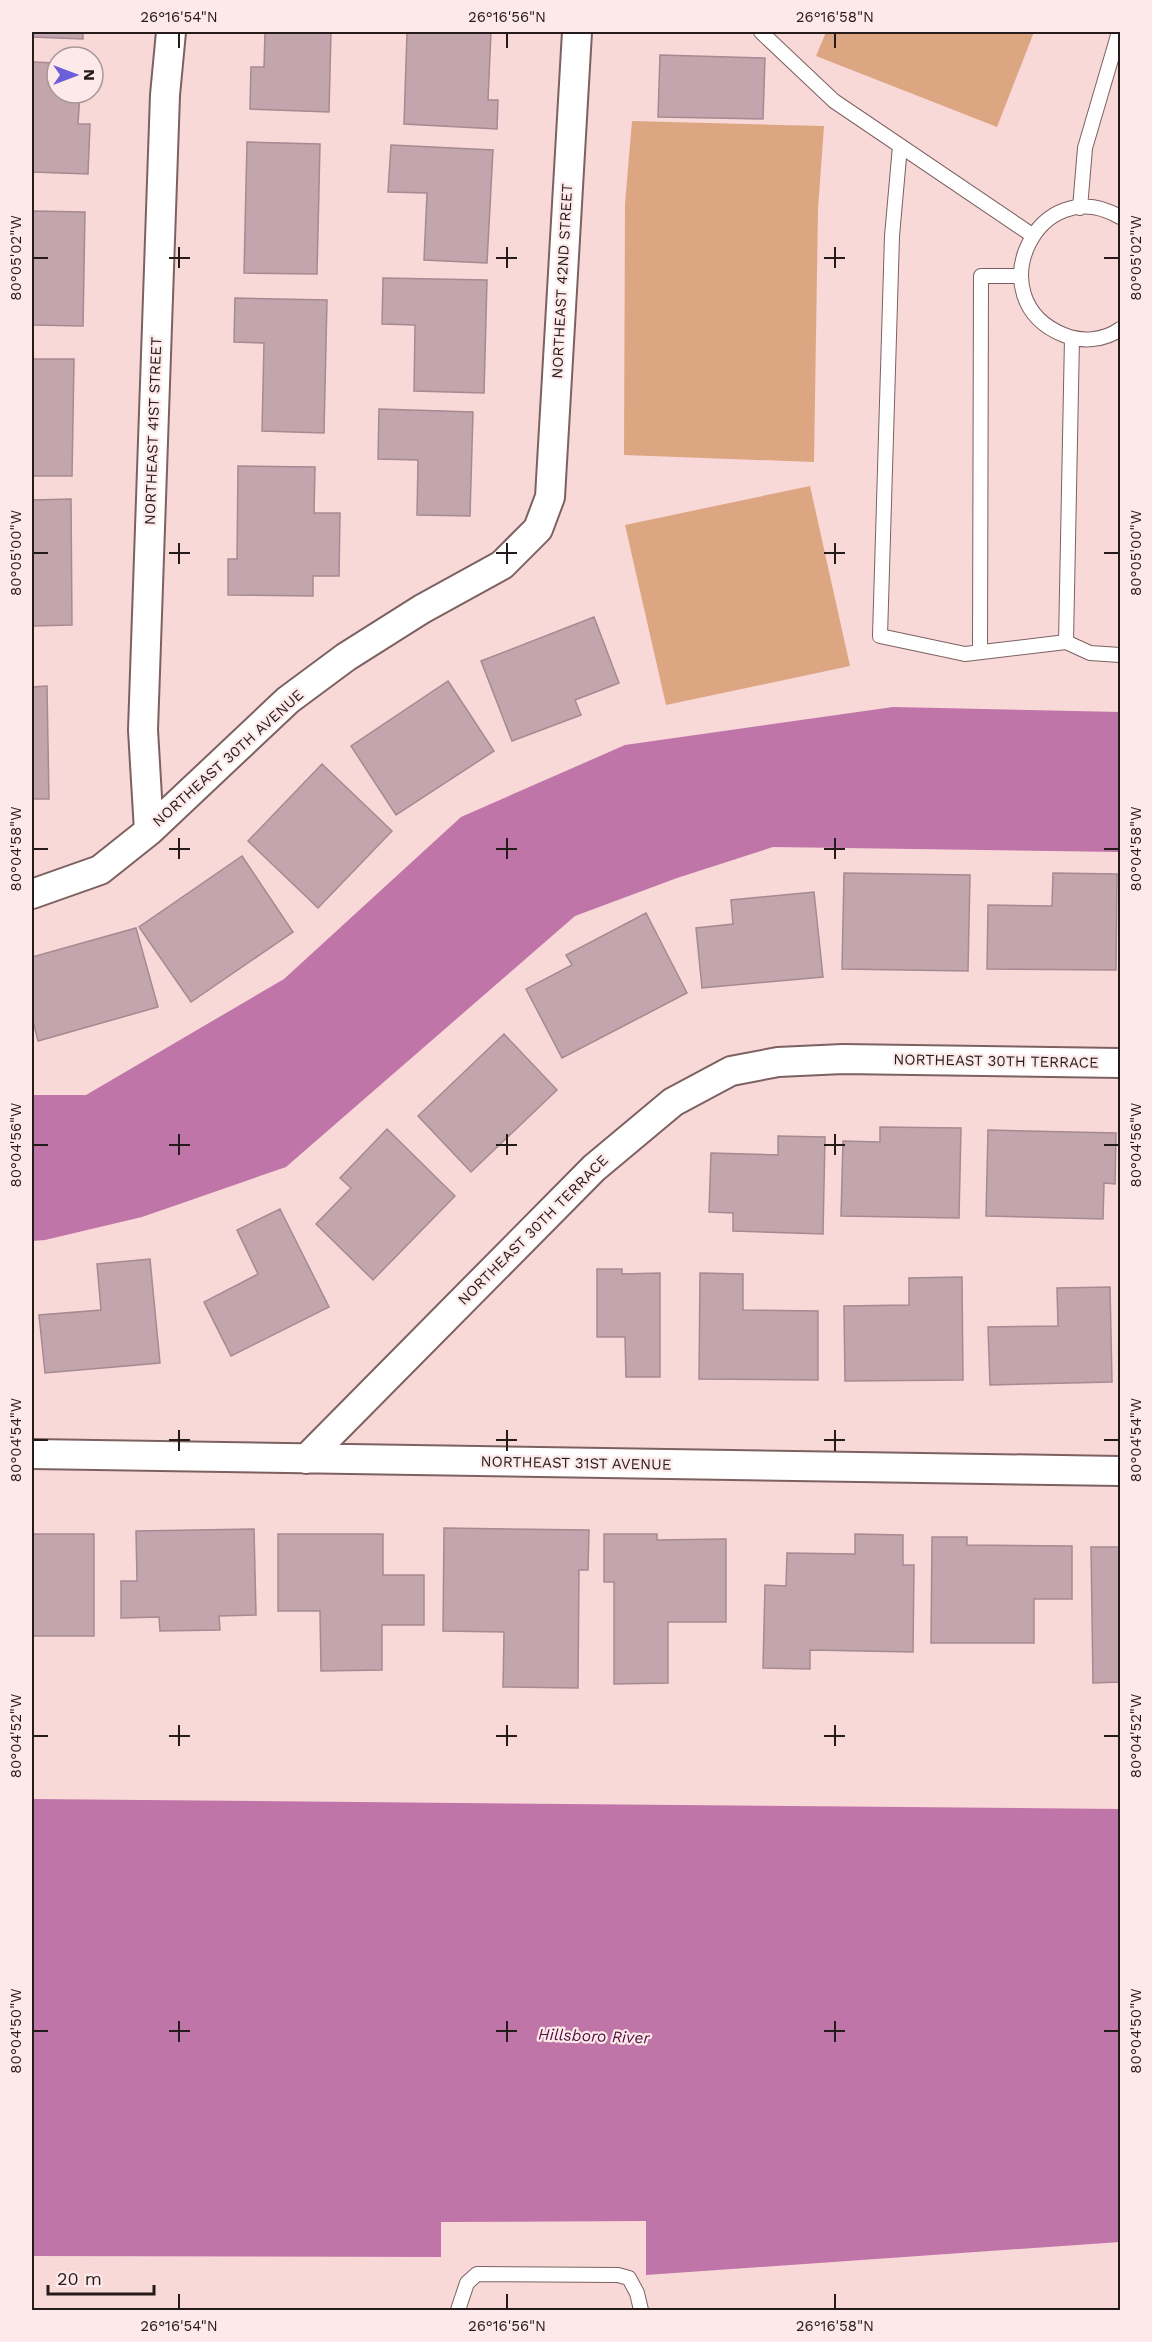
<svg xmlns="http://www.w3.org/2000/svg" width="1152" height="2342" font-family="'Work Sans',sans-serif">
<rect width="100%" height="100%" fill="#f9d8d8"/>
<path fill="#dca682" d="M826,32H1034L997,127L816,56Z
M632,121L824,126L818,209L814,462L624,455L625,204Z
M810,486L850,666L666,705L625,525Z"/>
<path fill="#c075a8" d="M893,707L1120,712V852L773,847L677,878L575,916L286,1167L142,1217L45,1240L32,1241V1095H86L284,979L461,817L625,745Z
M32,1799L1120,1809V2242L646,2275V2221L441,2222V2257L32,2256Z"/>
<path fill="#c3a5ad" stroke="#a68991" stroke-width="1.5" d="M32,32H83V39L32,37Z
M265,32H331L329,112L250,109L251,67H264Z
M407,32H491L488,100H498L497,129L404,124Z
M660,55L765,58L763,119L658,117Z
M32,62L57,63V93H80L78,124H90L88,174L32,172Z
M247,142L320,144L317,274L244,273Z
M391,145L493,150L487,263L424,260L427,193L388,192Z
M32,211L85,212L83,326L32,325Z
M383,278L487,280L484,393L414,391L415,325L382,324Z
M235,298L327,300L324,433L262,431L264,343L234,342Z
M32,359H74L72,476H32Z
M379,409L473,412L470,516L417,515L418,460L378,459Z
M238,466L315,467L314,513H340L339,576H313V596L228,595V559H237Z
M71,499L72,625L32,626V500Z
M594,617L619,683L575,700L581,715L512,741L481,661Z
M448,681L494,751L396,815L351,746Z
M47,686L49,799H32V687Z
M322,764L392,831L318,908L248,841Z
M242,856L293,932L191,1002L139,927Z
M844,873L970,875L968,971L842,969Z
M1053,873L1117,874L1116,970L987,969L988,905L1052,906Z
M814,892L823,977L702,988L696,928L733,924L731,900Z
M646,913L687,993L562,1058L526,989L572,965L566,955Z
M136,928L158,1007L38,1041L32,1017V957Z
M504,1034L557,1090L471,1172L418,1116Z
M880,1127L961,1128L959,1218L841,1216L843,1141L880,1142Z
M387,1129L455,1196L373,1280L316,1224L351,1188L340,1178Z
M988,1130L1116,1133L1115,1184L1104,1183L1103,1219L986,1216Z
M778,1136L825,1137L823,1234L733,1231V1213L709,1212L711,1153L778,1155Z
M280,1209L329,1307L231,1356L204,1302L258,1274L237,1230Z
M150,1259L160,1363L45,1373L39,1315L101,1310L97,1264Z
M597,1269H622V1274L660,1273V1377H626L625,1337H597Z
M700,1273L743,1274V1310L818,1311V1380L699,1379Z
M962,1277L963,1380L845,1381L844,1306L909,1305V1278Z
M1110,1287L1112,1382L990,1385L988,1327L1058,1326L1057,1288Z
M444,1528L589,1530L588,1570H579L578,1688L503,1687L504,1632L443,1631Z
M254,1529L256,1615L219,1616L220,1630L160,1631L159,1617L121,1618V1581H137L136,1531Z
M32,1534H94V1636H32Z
M278,1534H383V1575H424V1625H382V1670L321,1671L320,1611H278Z
M604,1534H657V1540L726,1539V1622H668V1683L614,1684V1582H604Z
M855,1534L903,1535V1565H914L913,1652L810,1650V1669L763,1668L765,1585L786,1586L787,1553L855,1554Z
M932,1537H967V1545L1072,1546V1599H1034V1643H931Z
M1091,1547H1120V1682L1093,1683Z"/>
<g fill="none" stroke-linecap="round" stroke-linejoin="round">
<defs>
<path id="lane" d="M761,32L834,101L1032,235
M900,146L892,236L880,636L965,654L1066,642L1090,653L1120,655
M1080,208L1085,148L1119,32
M1120,217C1038,169 976,300 1064,335C1081,342 1104,341 1120,329
M1066,642L1072,338
M980,652L981,276H1020
M458,2310L467,2283L477,2274L618,2275L629,2278L637,2293L641,2310"/>
<path id="street" d="M149,831L143,730L165,95L171,32
M32,894L100,870L149,831L288,700L346,657L422,609L502,565L538,529L550,497L577,32
M32,1454L1120,1471
M306,1459L594,1168L673,1102L731,1071L778,1062L843,1059L1120,1063"/>
</defs>
<use href="#lane" stroke="#7d6161" stroke-width="16"/>
<use href="#street" stroke="#7d6161" stroke-width="32"/>
<use href="#lane" stroke="#fff" stroke-width="14"/>
<use href="#street" stroke="#fff" stroke-width="28"/>
</g>
<path fill="none" stroke="#261b1b" stroke-width="2" d="M179,33V48M507,33V48M835,33V48M179,247V268M507,247V268M835,247V268M33,258H48M169,258H190M496,258H517M824,258H845M1104,258H1119M179,543V564M507,543V564M835,543V564M33,553H48M169,553H190M496,553H517M824,553H845M1104,553H1119M179,838V859M507,838V859M835,838V859M33,849H48M169,849H190M496,849H517M824,849H845M1104,849H1119M179,1134V1155M507,1134V1155M835,1134V1155M33,1145H48M169,1145H190M496,1145H517M824,1145H845M1104,1145H1119M179,1430V1451M507,1430V1451M835,1430V1451M33,1440H48M169,1440H190M496,1440H517M824,1440H845M1104,1440H1119M179,1725V1746M507,1725V1746M835,1725V1746M33,1736H48M169,1736H190M496,1736H517M824,1736H845M1104,1736H1119M179,2021V2042M507,2021V2042M835,2021V2042M33,2031H48M169,2031H190M496,2031H517M824,2031H845M1104,2031H1119M179,2294V2309M507,2294V2309M835,2294V2309"/>
<g text-anchor="middle" dominant-baseline="central" stroke-width="4.5" stroke-linejoin="round" paint-order="stroke">
<g font-size="15" fill="#261b1b" stroke="#fde9e9">
<text transform="translate(562 281) rotate(-87)">NORTHEAST 42ND STREET</text>
<text transform="translate(153 431) rotate(-88)">NORTHEAST 41ST STREET</text>
<text transform="translate(228 758) rotate(-42)">NORTHEAST 30TH AVENUE</text>
<text transform="translate(996 1061) rotate(1)">NORTHEAST 30TH TERRACE</text>
<text transform="translate(533 1230) rotate(-45)">NORTHEAST 30TH TERRACE</text>
<text transform="translate(576 1463) rotate(1)">NORTHEAST 31ST AVENUE</text>
</g>
<g font-size="16" font-style="italic" fill="#510d40" stroke="#fde9e9">
<text transform="translate(594 2036) rotate(2)">Hillsboro River</text>
</g>
</g>
<rect width="1152" height="2342" fill="none" stroke="#fde9e9" stroke-width="66"/>
<g transform="translate(75 75) rotate(90)"><circle r="28" fill="#fde9e9" stroke="#a79797" stroke-width="1.5"/>
<path d="M0-4.5L10 22L0 15L-10 22Z" fill="#6c5ed8"/>
<text y="-9" font-size="16" font-weight="bold" text-anchor="middle" fill="#261b1b">N</text>
</g>
<path d="M48 2285v9h106v-9" fill="none" stroke="#261b1b" stroke-width="3"/>
<text x="57" y="2285" font-size="18" fill="#261b1b" stroke="#fde9e9" stroke-width="4.5" paint-order="stroke">20 m</text>
<rect x="33" y="33" width="1086" height="2276" fill="none" stroke="#261b1b" stroke-width="2"/>
<g font-size="15" text-anchor="middle" fill="#261b1b">
<text x="179" y="22">26°16'54"N</text>
<text x="507" y="22">26°16'56"N</text>
<text x="835" y="22">26°16'58"N</text>
<text transform="translate(16 258) rotate(-90)" y="5">80°05'02"W</text>
<text transform="translate(1136 258) rotate(-90)" y="5">80°05'02"W</text>
<text transform="translate(16 553) rotate(-90)" y="5">80°05'00"W</text>
<text transform="translate(1136 553) rotate(-90)" y="5">80°05'00"W</text>
<text transform="translate(1136 849) rotate(-90)" y="5">80°04'58"W</text>
<text transform="translate(16 849) rotate(-90)" y="5">80°04'58"W</text>
<text transform="translate(1136 1145) rotate(-90)" y="5">80°04'56"W</text>
<text transform="translate(16 1145) rotate(-90)" y="5">80°04'56"W</text>
<text transform="translate(1136 1440) rotate(-90)" y="5">80°04'54"W</text>
<text transform="translate(16 1440) rotate(-90)" y="5">80°04'54"W</text>
<text transform="translate(16 1736) rotate(-90)" y="5">80°04'52"W</text>
<text transform="translate(1136 1736) rotate(-90)" y="5">80°04'52"W</text>
<text transform="translate(16 2031) rotate(-90)" y="5">80°04'50"W</text>
<text transform="translate(1136 2031) rotate(-90)" y="5">80°04'50"W</text>
<text x="179" y="2331">26°16'54"N</text>
<text x="507" y="2331">26°16'56"N</text>
<text x="835" y="2331">26°16'58"N</text>
</g>
</svg>
